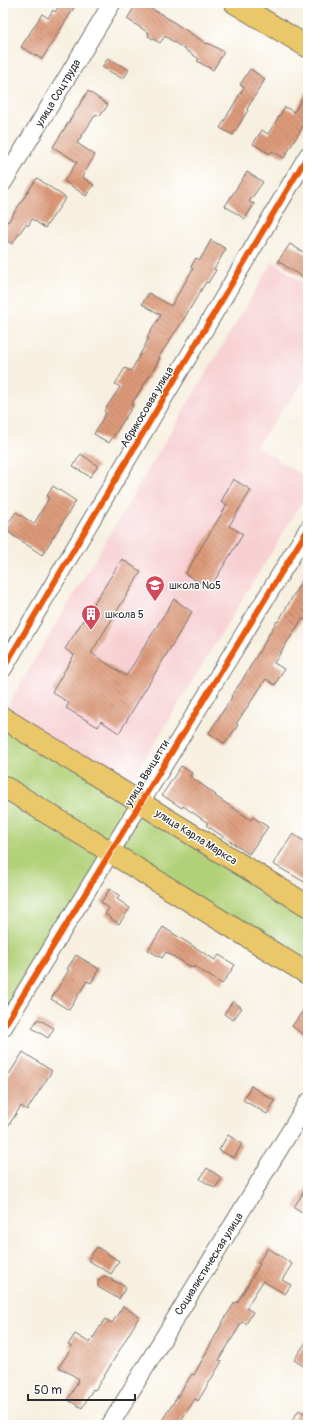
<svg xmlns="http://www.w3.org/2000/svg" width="311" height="1428" font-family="Pangolin,sans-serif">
<defs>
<pattern id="building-back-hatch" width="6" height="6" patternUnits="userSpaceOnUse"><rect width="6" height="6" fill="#dd9a79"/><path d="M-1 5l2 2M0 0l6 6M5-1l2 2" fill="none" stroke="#b37e63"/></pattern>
</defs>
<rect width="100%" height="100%" fill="#fff"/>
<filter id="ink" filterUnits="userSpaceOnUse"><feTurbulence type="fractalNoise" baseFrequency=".025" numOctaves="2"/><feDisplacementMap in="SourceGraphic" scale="8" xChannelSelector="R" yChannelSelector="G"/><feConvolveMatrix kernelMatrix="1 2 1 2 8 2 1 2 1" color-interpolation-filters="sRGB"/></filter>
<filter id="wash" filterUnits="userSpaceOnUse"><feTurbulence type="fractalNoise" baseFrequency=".012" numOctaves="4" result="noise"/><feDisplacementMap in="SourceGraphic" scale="16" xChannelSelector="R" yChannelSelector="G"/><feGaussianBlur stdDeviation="0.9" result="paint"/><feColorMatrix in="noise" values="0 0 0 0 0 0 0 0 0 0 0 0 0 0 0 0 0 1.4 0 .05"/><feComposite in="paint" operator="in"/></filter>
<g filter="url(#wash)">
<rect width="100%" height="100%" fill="#f7f0e0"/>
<path fill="#f7cfd2" d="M273,261L308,287V376L256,446L308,479V492L129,785L4,711Z"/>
<path fill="#b2d27a" stroke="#6e7e52" d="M3,716L308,906V974L111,852L3,1028Z"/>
<g id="blocks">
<path fill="url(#building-back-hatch)" d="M61,3H77L42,59L21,47L42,14L48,18L53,10L55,12Z
M137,3H140L161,14L207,44L208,43L224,52L213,70L197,61L199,59L165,36L160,43L148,36L149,33L127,19Z
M108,58L129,70L123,79L102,67Z
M250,69L265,79L247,109L248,110L233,135L220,128L244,87L240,85Z
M308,89V118L284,158L272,151L270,154L253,144L262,130L268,134L285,107L294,112Z
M88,91L108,105L100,116L96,114L77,143L95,155L82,177L94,185L86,196L64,181L77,162L53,147Z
M247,172L263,182L249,202L254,204L245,219L225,206Z
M37,178L66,198L45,228L32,219L28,226L26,224L12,244L3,238V218L8,222Z
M211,240L226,249L214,269L216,270L208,283L206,282L182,322L158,358H160L154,369L131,405L133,406L109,443L94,434L106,413L104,411L120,387L115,384L125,368L131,371L149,338L147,337L161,315L142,304L149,293L171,306L193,269L191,267L196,258L200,260Z
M290,244L308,255V281L278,261Z
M81,454L98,466L90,477L73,466Z
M233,479L251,490L229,526L243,534L210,588L185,574L227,505L221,502Z
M53,486L76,501L42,555L4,529L16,512L34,524L49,498L47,496Z
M122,559L141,572L91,653L126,676L174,599L192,612L119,733L101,721L98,727L66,708L69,703L52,692L74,655L65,649Z
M308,570V622L302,619L274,663L284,669L275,685L266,679L236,724L238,725L225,744L209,733L232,697L231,696L241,682L266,640V639L277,621L278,622Z
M181,766L192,773L190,776L216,795L215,796L251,820L253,817L268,827L249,854L206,825L208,823L183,806L182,808L162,795Z
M293,834L308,844V884L273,864Z
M110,889L120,896L117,899L130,908L119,924L105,914L109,908L101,902Z
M163,927L215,960L219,955L235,965L222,984L194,966L193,968L166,952L162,958L148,950Z
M76,955L99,969L91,983L87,981L69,1010L51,999L69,970L67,969Z
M233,1001L242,1008L233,1020L224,1014Z
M308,1004V1038L292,1026Z
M38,1019L54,1028L48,1038L32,1028Z
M23,1052L52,1071L27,1110L21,1106L3,1134V1084Z
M251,1086L275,1101L267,1114L243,1100Z
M228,1135L242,1144L234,1158L219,1150Z
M207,1168L222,1178L215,1188L200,1179Z
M308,1185V1216L294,1207Z
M97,1247L119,1261L111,1274L88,1260Z
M268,1248L292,1264L282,1280L291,1285L285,1294L263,1281L246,1308L253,1312L246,1324L242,1322L219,1360L222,1361L198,1401L195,1399L178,1425H159L192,1374L194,1375L225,1318L235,1302L237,1303L260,1264L258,1263Z
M105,1276L126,1287L119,1299L98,1287V1280Z
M123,1306L139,1317L103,1378L95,1390L93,1389L82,1408L68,1400L79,1379L59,1367L72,1347L68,1345L75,1334L90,1343L105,1319L112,1323Z
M308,1339V1369L294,1360Z
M299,1410L308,1416V1425H289Z"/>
</g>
</g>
<g filter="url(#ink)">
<use href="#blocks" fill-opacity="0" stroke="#72706a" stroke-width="1"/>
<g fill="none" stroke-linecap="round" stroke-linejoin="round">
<defs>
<path id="minor" d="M3,183L112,3
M3,669L308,155
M3,1028L308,529
M110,1425L308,1102"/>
<path id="major" d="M235,3L308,47
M3,718L308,906
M3,786L308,974"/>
</defs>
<use href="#minor" stroke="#72706a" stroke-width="19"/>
<use href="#major" stroke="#72706a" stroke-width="23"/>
<use href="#minor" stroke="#fff" stroke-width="17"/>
<use href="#major" stroke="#eac769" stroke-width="21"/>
<defs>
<path id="cycleway" d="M3,669L308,155
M3,1028L308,529"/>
</defs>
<use href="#cycleway" stroke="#fff" stroke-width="8"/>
<use href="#cycleway" stroke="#e8590c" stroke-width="6"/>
</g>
</g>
<defs>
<symbol id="school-pin" viewBox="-11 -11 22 30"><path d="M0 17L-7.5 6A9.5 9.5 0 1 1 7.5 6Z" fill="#d1495b" stroke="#fff"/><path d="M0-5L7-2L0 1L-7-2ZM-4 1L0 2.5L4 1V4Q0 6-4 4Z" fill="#fff"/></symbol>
<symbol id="building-pin" viewBox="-11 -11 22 30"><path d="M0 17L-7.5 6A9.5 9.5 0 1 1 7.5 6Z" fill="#d1495b" stroke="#fff"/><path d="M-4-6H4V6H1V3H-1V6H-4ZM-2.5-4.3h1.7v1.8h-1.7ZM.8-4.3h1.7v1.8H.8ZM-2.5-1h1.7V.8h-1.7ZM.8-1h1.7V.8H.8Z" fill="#fff"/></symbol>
</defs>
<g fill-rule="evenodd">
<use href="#school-pin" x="144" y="574" width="22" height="30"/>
<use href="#building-pin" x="80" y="603" width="22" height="30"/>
</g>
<g text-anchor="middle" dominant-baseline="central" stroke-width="3" stroke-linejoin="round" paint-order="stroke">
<g font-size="11" fill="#2b2b2b" stroke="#fff">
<text transform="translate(58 93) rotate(-59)">улица Соцтруда</text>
<text transform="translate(147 407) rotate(-59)">Абрикосовая улица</text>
<text transform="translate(147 773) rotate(-59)">улица Ванцетти</text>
<text transform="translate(196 837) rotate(32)">улица Карла Маркса</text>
<text transform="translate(209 1264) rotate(-58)">Социалистическая улица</text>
</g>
<g font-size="11" fill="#2b2b2b" stroke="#fff" text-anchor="start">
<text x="169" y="585">школа №5</text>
<text x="105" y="614">школа 5</text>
</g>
</g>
<rect width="311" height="1428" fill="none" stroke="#fff" stroke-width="16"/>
<path d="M28 1394v6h107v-6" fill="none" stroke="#2b2b2b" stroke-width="2"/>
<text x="34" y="1394" font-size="12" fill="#2b2b2b" stroke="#ffffff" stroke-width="3" paint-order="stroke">50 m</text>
</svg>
